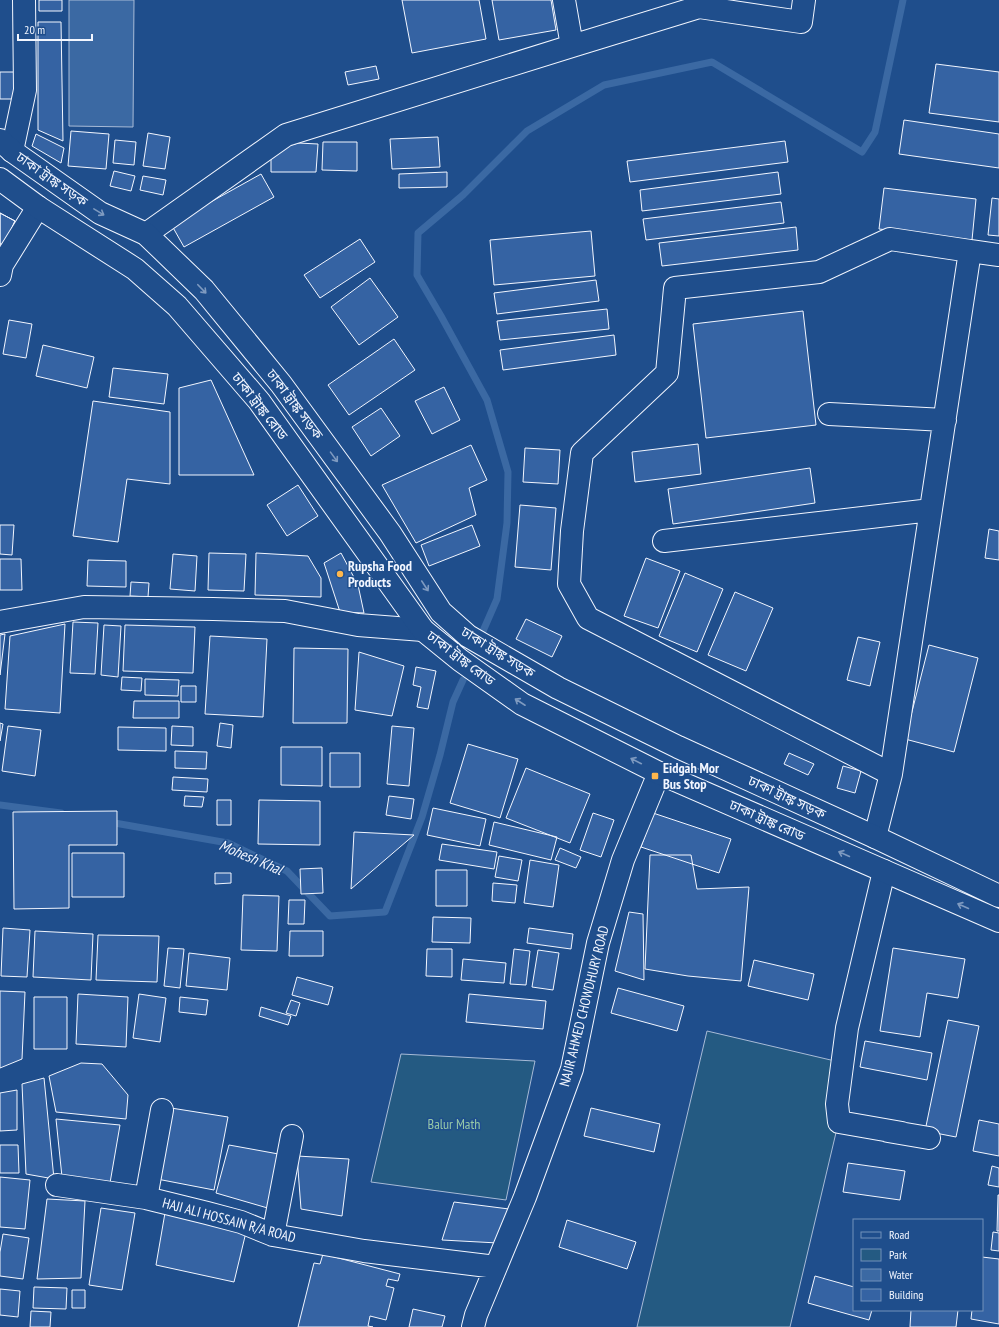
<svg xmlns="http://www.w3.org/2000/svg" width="999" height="1327" font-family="'PT Sans Narrow','Noto Sans Bengali',sans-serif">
<rect width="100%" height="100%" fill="#1f4e8c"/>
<path fill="#245a82" stroke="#a8bbd7" d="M707,1031L852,1065L790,1327H637Z
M401,1054L535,1061L506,1200L371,1182Z"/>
<path fill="#3b69a3" stroke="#a8bbd7" d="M69,0H134L133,127L69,126Z"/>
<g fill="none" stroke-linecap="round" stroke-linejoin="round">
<path stroke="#3b69a3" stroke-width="7" d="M483,631L497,599L507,523L508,472L487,400L441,316L417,275L418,233L463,195L527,131L604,85L712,62L862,152L875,132L903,0
M0,805L61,813
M109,822L228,843L287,871L330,916L385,912L422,817L440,755L453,702L463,680"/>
</g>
<path fill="#3563a3" stroke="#f2f6ff" d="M39,0H62V11H39Z
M402,0H479L486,39L412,53Z
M492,0H551L556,30L499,40Z
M38,22H61L63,141L38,130Z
M936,64L999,72V122L929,113Z
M376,66L379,79L348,85L345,72Z
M0,72H17L16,99H0Z
M904,120L999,134V168L899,154Z
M71,131L109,134L106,169L68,166Z
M148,133L170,137L165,169L143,166Z
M36,134L64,148L61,163L32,146Z
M438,137L440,167L392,169L390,139Z
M115,140L136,142L134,165L113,163Z
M785,141L788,162L630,182L627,161Z
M323,142H357V171L322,170Z
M298,143L318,144L316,172H271V151Z
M114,171L135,176L131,191L110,186Z
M447,172V187L399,188V174Z
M778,172L781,194L642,211L640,190Z
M261,174L274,197L184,247L171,224Z
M143,176L166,180L163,195L140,190Z
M884,188L976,199L972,240L879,229Z
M992,198L999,199V236L988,235Z
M781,202L784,223L646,240L643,219Z
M0,213L15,221L4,245L0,244Z
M0,213L15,221L4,245L0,244Z
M796,227L798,250L662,266L659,243Z
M591,231L595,276L494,285L490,240Z
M360,239L375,262L320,298L304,275Z
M370,278L398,317L359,345L331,307Z
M596,280L599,301L497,314L494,293Z
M607,309L609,329L500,340L497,321Z
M803,311L816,425L706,438L693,324Z
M9,320L32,324L26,358L3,354Z
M614,335L616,355L503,370L500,350Z
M394,339L415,370L349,415L328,385Z
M43,345L94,357L87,388L36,376Z
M113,368L168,374L164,404L109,397Z
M211,380L254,475H179V388Z
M444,387L460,420L432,434L415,401Z
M93,401L170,412V484L127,479L118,542L73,536Z
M381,408L400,436L371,456L352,427Z
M698,444L701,474L635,482L632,452Z
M471,445L487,480L469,488L476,515L416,543L382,485Z
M525,448L560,450L558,484L523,482Z
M810,468L815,503L673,524L668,489Z
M298,485L318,516L287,536L267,505Z
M520,505L556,508L551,570L515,567Z
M0,525H14L12,555L0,554Z
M472,525L480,546L429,566L421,545Z
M989,529L999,531V560L985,558Z
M209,553L246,554L244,591L208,590Z
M256,553L308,556L321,578V597L255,595Z
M341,553L358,585L364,613L340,612L324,563Z
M173,554L197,556L195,591L170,589Z
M646,558L680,571L658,628L624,616Z
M0,559H21L22,590H0Z
M88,560L126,561V587L87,586Z
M685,573L723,589L697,652L659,636Z
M131,582L149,583L148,597L130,596Z
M735,592L773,608L746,671L708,655Z
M526,619L562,636L552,657L516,639Z
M73,622L98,623L95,674L70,673Z
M65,624L60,713L5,709L10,636Z
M104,625L121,626L118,677L101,675Z
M125,625L195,627L193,673L123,671Z
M5,634L0,675V635Z
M210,636L267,639L263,717L205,714Z
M858,637L880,642L870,686L847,680Z
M929,645L978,658L954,752L905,739Z
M294,648L348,649L347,723H293Z
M359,652L404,666L392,716L355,710Z
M416,667L436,671L428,709L417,707L421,687L413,685Z
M122,677L142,678L141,691L121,690Z
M145,679L179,680L178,696L145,695Z
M181,686H196V702H181Z
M134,701H179V718H133Z
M0,723L3,724L0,741Z
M220,723L233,725L231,748L217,746Z
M8,726L41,730L35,776L2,771Z
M172,726L193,727V746L171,745Z
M392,726L414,728L409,786L387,784Z
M118,727L166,728V751L118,750Z
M468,744L518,759L500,818L450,803Z
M281,747H322V786L281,785Z
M175,751L207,752L206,769L175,768Z
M330,753H360V787H330Z
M789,753L814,764L808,775L784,764Z
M843,766L861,771L855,793L837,788Z
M526,768L590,794L570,843L506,818Z
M173,777L208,779L207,792L172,790Z
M185,796L204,797L202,807L184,806Z
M389,796L414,799L411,819L386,815Z
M217,800H231V825H217Z
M259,800L320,801V845L258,844Z
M433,808L486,819L480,846L427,835Z
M117,811V845H69V908L14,909L13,812Z
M593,813L614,820L601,857L580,850Z
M653,813L731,839L719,873L641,847Z
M494,822L557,837L551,860L489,845Z
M354,832L414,835L351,889Z
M442,844L497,852L494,869L439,860Z
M560,848L581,857L576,868L555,860Z
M72,853H124V897H72Z
M650,855H691L697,889L749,887L741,981L688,976L645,969Z
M499,856L522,860L518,881L495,877Z
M530,860L559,865L553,907L524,903Z
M322,868L323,893L301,894L300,869Z
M436,870H467V906H436Z
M215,873H231V883L215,884Z
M493,883L517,885L515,903L492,901Z
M243,895L279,896L277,951L241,950Z
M289,900H305L304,924H288Z
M629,912L643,914L644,980L615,971Z
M433,917L471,918L470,943L432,942Z
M3,928L30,930L27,977L1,976Z
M529,928L573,934L571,949L527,943Z
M35,931L93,934L91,980L33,977Z
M290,931H323V956H289Z
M98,935L159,936L157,982L96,980Z
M168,948L184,949L180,988L164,986Z
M893,948L965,959L958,998L927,993L920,1037L880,1031Z
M427,949H452V977L426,976Z
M514,949L530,951L526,985L510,984Z
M538,950L559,953L553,990L532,987Z
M189,953L230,958L227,990L186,986Z
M463,959L506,963L504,983L461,980Z
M754,960L814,974L808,1000L748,986Z
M297,977L333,987L328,1005L292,995Z
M618,988L684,1006L677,1031L611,1013Z
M0,991L25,992L22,1059L0,1068Z
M78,994L128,997L126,1047L76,1044Z
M139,994L166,998L160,1042L133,1038Z
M469,994L546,1001L543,1029L466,1022Z
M34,997H67V1049H34Z
M180,997L208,1000L206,1015L179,1012Z
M291,1000L300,1003L296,1016L286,1013Z
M261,1007L291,1016L288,1025L259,1016Z
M948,1020L979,1026L956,1137L925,1131Z
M865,1041L932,1053L927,1080L860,1067Z
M81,1063L102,1064L128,1095L126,1119L56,1112L49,1076Z
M44,1078L54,1179L26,1174L22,1084Z
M17,1090V1130L0,1131V1093Z
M171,1108L228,1117L214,1190L157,1179Z
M591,1108L660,1124L654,1152L584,1136Z
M56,1119L120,1125L110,1183L62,1177Z
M979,1120L999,1124V1156L973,1151Z
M0,1145H18L19,1173H0Z
M229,1145L284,1155L271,1209L216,1193Z
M297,1156L349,1159L342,1216L301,1209Z
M848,1163L905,1171L900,1200L843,1192Z
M992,1166L999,1168V1187L988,1185Z
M0,1177L30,1180L25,1229L0,1227Z
M998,1195H999V1231H997Z
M47,1199L85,1201L81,1278L37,1279Z
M454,1202L509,1209L498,1243L442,1240Z
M166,1207L247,1228L234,1282L156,1265Z
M101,1208L135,1213L122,1290L89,1285Z
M567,1220L636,1242L627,1269L559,1247Z
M993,1232L999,1233V1251L991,1250Z
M3,1234L29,1238L23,1279L0,1276V1252Z
M323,1254L400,1274L398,1281L388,1279L386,1286L394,1288L386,1320L370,1316L368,1326L373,1327H298L314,1263L320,1264Z
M982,1257L999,1259V1324L971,1319L972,1310H982Z
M815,1276L854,1287V1310H872L869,1320L808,1303Z
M34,1287L67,1288L66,1309L33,1308Z
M0,1289L20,1291L18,1317L0,1315Z
M72,1290H85V1308H72Z
M413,1309L445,1316L442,1327H409Z
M911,1310H958L956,1327H910Z
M31,1311L51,1312L50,1327H30Z"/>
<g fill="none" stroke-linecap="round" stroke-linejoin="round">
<defs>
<path id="minor" d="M699,7L801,22L804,0
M572,46L699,7L700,0
M12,151L25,90L24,0
M146,234L286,135L572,46L564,0
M970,251L890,239L819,272L675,288L667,373L582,453L572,531L569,584L588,618L891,774L970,251L999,255
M0,275L2,265L38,207
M829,414L945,420
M664,541L931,510
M0,622L84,607L213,609L285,611L358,625L423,630
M875,837L891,774
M884,871L847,1028L837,1104L839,1122L902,1133
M888,1131L929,1138
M57,1185L146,1198L207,1213L241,1222L273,1235L364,1251L496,1267
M146,1198L162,1110
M273,1235L292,1136
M473,1327L476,1315L525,1197L572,1069L598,943L623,860L659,773"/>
<path id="major" d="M0,140L12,151L100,213L146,234L204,290L281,384L390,533L441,612L468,636L558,688L678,747L875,837L999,896
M0,179L38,207L135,269L177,306L259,401L423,630L460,660L522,704L659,773L999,921"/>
</defs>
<use href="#minor" stroke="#f2f6ff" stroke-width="24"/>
<use href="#major" stroke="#f2f6ff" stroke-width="24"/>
<use href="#minor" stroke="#1f4e8c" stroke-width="22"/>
<use href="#major" stroke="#1f4e8c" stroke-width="22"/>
</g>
<defs><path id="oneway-shaft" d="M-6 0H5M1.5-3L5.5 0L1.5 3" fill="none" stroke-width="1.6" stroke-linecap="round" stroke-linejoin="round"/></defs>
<g stroke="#7e9ac0">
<use href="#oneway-shaft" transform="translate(99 212) rotate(31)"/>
<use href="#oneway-shaft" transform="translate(202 289) rotate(46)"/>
<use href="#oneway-shaft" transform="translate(334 457) rotate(54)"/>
<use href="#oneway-shaft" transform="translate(425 586) rotate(57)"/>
<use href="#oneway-shaft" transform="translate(520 702) rotate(-147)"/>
<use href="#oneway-shaft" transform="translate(636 761) rotate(-153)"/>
<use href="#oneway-shaft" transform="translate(844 854) rotate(-156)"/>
<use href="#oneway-shaft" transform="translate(963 906) rotate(-156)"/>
</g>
<g fill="#ffb74d" stroke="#1f4e8c" stroke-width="1.5">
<circle cx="340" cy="574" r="4"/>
<rect x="651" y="772" width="8" height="8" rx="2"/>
</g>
<g text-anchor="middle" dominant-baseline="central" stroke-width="3" stroke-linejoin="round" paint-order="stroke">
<g font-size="14" fill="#f2f6ff" stroke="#1f4e8c">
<text transform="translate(52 179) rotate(35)">ঢাকা ট্রাঙ্ক সড়ক</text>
<text transform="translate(295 404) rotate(53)">ঢাকা ট্রাঙ্ক সড়ক</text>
<text transform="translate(260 406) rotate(52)">ঢাকা ট্রাঙ্ক রোড</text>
<text transform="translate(498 652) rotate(32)">ঢাকা ট্রাঙ্ক সড়ক</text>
<text transform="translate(461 658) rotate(37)">ঢাকা ট্রাঙ্ক রোড</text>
<text transform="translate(787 797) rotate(25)">ঢাকা ট্রাঙ্ক সড়ক</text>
<text transform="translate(767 820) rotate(24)">ঢাকা ট্রাঙ্ক রোড</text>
<text transform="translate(584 1006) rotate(-76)">NAJIR AHMED CHOWDHURY ROAD</text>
<text transform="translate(229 1220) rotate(15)">HAJI ALI HOSSAIN R/A ROAD</text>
</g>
<g font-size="14" font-weight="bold" fill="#f2f6ff" stroke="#1f4e8c" text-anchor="start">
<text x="348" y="566">Rupsha Food<tspan x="348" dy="16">Products</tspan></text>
<text x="663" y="768">Eidgah Mor<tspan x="663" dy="16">Bus Stop</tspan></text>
</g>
<g font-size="14" fill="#97c8a6" stroke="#1f4e8c">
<text x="454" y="1124">Balur Math</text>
</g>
<g font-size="15" font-style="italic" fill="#f2f6ff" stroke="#1f4e8c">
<text transform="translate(251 857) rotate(23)">Mohesh Khal</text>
</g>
</g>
<rect x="853" y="1219" width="130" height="92" fill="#1f4e8c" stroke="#7391ba"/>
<rect x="861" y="1232" width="20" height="6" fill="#1f4e8c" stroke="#7391ba"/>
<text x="889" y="1239" font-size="12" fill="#f2f6ff">Road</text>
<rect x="861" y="1249" width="20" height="12" fill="#245a82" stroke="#7391ba"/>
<text x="889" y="1259" font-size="12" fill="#f2f6ff">Park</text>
<rect x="861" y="1269" width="20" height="12" fill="#3b69a3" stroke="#7391ba"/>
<text x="889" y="1279" font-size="12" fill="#f2f6ff">Water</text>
<rect x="861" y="1289" width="20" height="12" fill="#3563a3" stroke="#7391ba"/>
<text x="889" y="1299" font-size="12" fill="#f2f6ff">Building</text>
<path d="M18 34v6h74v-6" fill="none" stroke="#f2f6ff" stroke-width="2"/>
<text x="24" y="34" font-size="12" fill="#f2f6ff" stroke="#1f4e8c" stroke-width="3" paint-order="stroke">20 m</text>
</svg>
